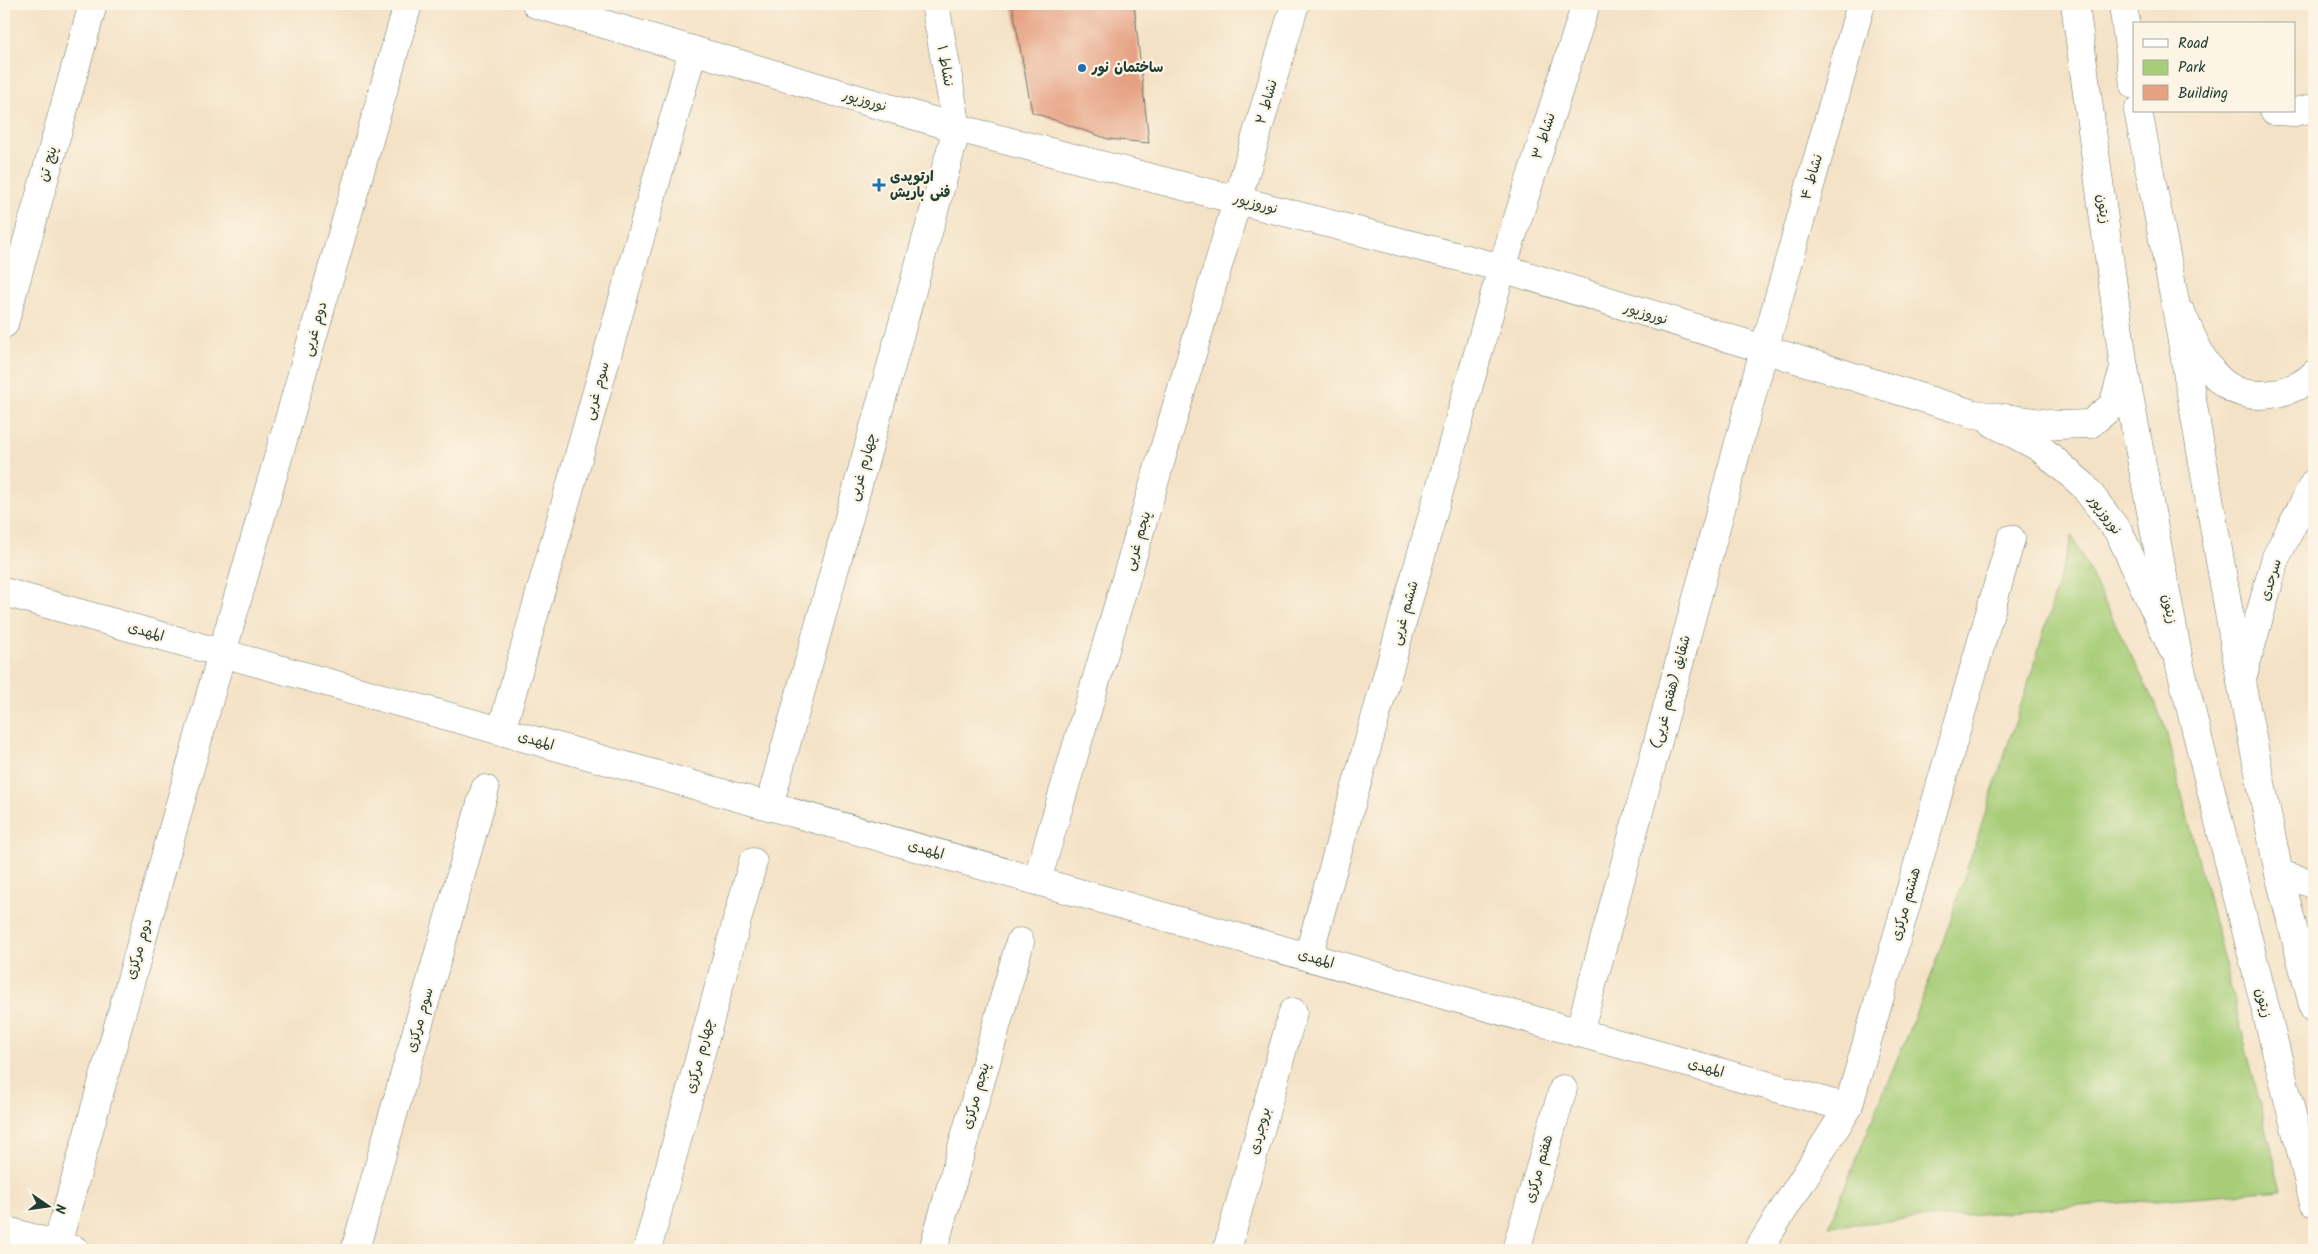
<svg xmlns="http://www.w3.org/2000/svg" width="2318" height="1254" font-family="Kalam,'Playpen Sans Arabic',sans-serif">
<rect width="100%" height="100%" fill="#fcf5e5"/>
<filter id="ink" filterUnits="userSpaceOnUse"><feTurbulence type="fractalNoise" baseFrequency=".02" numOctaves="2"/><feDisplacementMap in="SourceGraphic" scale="10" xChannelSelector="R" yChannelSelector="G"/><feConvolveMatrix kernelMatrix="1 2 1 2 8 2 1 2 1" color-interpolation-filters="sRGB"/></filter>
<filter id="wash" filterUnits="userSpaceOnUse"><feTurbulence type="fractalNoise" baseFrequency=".0096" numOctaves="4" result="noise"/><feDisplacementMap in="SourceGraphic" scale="20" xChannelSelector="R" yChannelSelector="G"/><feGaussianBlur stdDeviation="1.12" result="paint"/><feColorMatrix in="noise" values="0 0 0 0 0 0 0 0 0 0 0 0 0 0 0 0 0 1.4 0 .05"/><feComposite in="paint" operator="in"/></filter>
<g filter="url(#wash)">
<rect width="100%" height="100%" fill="#f4e2c6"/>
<path fill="#a7cd78" stroke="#638556" d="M2072,536L2163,720L2282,1190L1829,1226L1935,966L2035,662Z"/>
<g id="blocks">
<path fill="#e6a183" d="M1012,4H1134L1149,143L1108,139L1032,112Z"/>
</g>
</g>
<g filter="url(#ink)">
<use href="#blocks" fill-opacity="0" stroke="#6a7767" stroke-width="1"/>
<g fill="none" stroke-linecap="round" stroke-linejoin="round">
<defs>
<path id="minor" d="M2274,111L2294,112L2314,108
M501,732L693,50
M769,806L957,128L935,4
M1037,881L1295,4
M1308,957L1502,268L1586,4
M1579,1033L1764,350L1861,4
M57,1245L222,653L408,4
M355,1250L485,789
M647,1250L753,862
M933,1250L1020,942
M1227,1250L1293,1012
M1516,1250L1563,1089
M1758,1250L1848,1108L2011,539"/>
<path id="tertiary" d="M536,4L957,128L1502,268L1974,414L2057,425L2090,424L2113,405L2124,368
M2182,314C2201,358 2218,405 2277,393C2290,390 2305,384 2314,374
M4,324L93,4
M1993,423L2040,448L2083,485L2120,534L2172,648
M4,592L1848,1108
M2241,682L2276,557L2314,483
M2279,874L2314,884"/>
<path id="secondary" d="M2075,4L2124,368L2180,666L2314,1203
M2123,4L2134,85
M2138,111L2174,296L2241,682L2279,874L2314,1009
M4,1230L75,1250"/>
</defs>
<use href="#minor" stroke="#6a7767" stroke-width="29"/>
<use href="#tertiary" stroke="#6a7767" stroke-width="29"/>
<use href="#secondary" stroke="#6a7767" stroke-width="29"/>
<use href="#minor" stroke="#fff" stroke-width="28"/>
<use href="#tertiary" stroke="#fff" stroke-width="28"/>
<use href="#secondary" stroke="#fff" stroke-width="28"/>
</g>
</g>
<g fill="#1f6fb2" stroke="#fcf5e5" stroke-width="2">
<circle cx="1082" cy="68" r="5"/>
<path d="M876.5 177.5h5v5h5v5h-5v5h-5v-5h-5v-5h5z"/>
</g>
<g text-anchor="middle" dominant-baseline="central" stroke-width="4.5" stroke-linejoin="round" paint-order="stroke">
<g font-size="14" fill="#1f3d34" stroke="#fcf5e5">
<text transform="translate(945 66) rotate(80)">نشاط ۱</text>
<text transform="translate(865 101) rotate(16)">نوروزپور</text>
<text transform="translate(1267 102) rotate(-74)">نشاط ۲</text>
<text transform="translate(1544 136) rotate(-72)">نشاط ۳</text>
<text transform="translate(48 164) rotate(-74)">پنج تن</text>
<text transform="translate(1812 177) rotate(-74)">نشاط ۴</text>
<text transform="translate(1256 204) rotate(15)">نوروزپور</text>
<text transform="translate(2103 209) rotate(82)">زیتون</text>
<text transform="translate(1646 314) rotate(17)">نوروزپور</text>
<text transform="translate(315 329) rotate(-74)">دوم غربی</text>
<text transform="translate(597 391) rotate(-74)">سوم غربی</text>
<text transform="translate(863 467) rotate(-74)">چهارم غربی</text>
<text transform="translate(2105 515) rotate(54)">نوروزپور</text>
<text transform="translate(1138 541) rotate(-73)">پنجم غربی</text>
<text transform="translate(2271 580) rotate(-73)">سرحدی</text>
<text transform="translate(2169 609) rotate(79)">زیتون</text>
<text transform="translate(1405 613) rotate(-74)">ششم غربی</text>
<text transform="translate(146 632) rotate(16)">المهدی</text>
<text transform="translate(1671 692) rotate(-75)">شقایق (هفتم غربی)</text>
<text transform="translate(536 741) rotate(16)">المهدی</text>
<text transform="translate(926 850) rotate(16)">المهدی</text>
<text transform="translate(1906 904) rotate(-74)">هشتم مرکزی</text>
<text transform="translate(139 949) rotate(-74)">دوم مرکزی</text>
<text transform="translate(1316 959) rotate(16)">المهدی</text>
<text transform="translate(2263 1003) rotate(76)">زیتون</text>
<text transform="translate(420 1020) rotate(-74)">سوم مرکزی</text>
<text transform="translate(700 1056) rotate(-75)">چهارم مرکزی</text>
<text transform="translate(1706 1068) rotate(16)">المهدی</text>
<text transform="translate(976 1096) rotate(-74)">پنجم مرکزی</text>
<text transform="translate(1260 1131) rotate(-75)">بروجردی</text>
<text transform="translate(1539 1169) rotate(-74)">هفتم مرکزی</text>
</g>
<g font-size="14" font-weight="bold" fill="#1f3d34" stroke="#fcf5e5" text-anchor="start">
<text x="1092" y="68">ساختمان نور</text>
<text x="890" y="177">ارتوپدی<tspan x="890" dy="16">فنی باریش</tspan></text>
</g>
</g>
<rect width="2318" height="1254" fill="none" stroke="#fcf5e5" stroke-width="20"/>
<rect x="2133" y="22" width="162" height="90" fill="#fcf5e5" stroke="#a4ab9e"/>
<rect x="2143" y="39" width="25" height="8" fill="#ffffff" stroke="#a4ab9e"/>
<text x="2178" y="48" font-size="15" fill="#1f3d34">Road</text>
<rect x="2143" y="60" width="25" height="15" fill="#a7cd78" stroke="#a4ab9e"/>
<text x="2178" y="72" font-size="15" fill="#1f3d34">Park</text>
<rect x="2143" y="85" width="25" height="15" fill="#e6a183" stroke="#a4ab9e"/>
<text x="2178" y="98" font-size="15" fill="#1f3d34">Building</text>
<g transform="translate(48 1206) rotate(103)" stroke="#fcf5e5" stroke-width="4" paint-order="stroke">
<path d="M0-4L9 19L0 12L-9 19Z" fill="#1f3d34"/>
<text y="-8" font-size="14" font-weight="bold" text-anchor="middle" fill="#1f3d34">N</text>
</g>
</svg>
